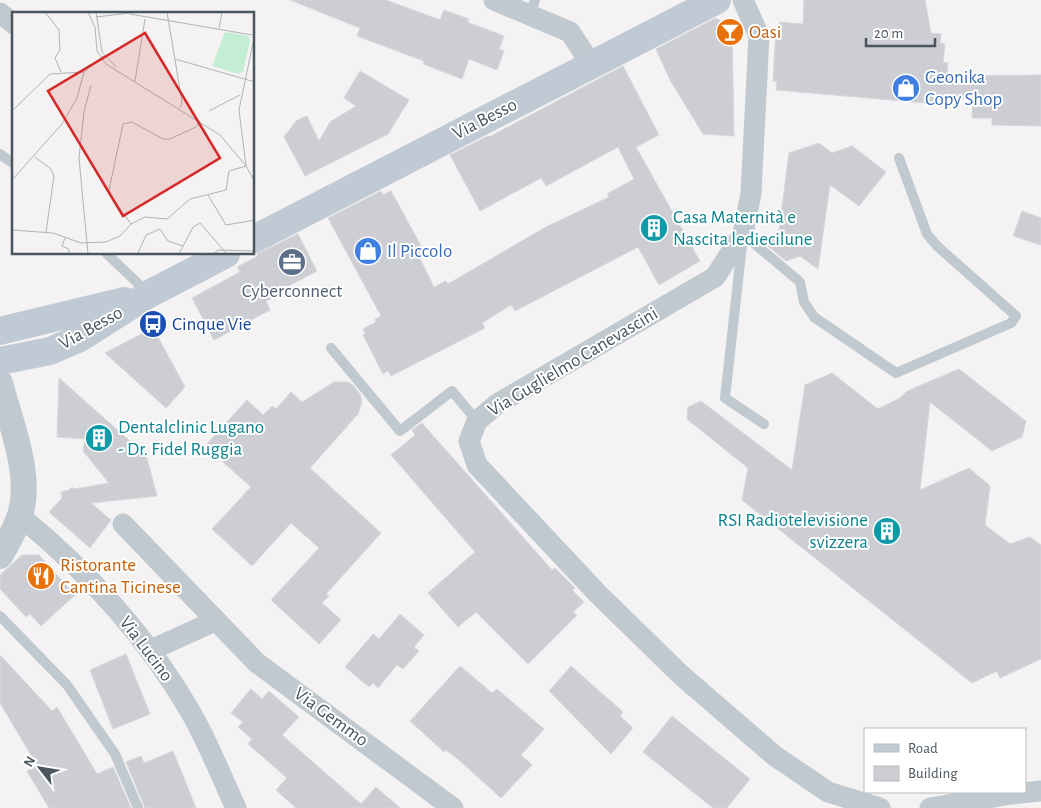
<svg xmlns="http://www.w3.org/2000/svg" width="1041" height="808" font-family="'Alegreya Sans',sans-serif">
<rect width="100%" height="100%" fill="#f4f2f2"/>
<path fill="#ccced3" stroke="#d6d8dc" d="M290,0H386L440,20L444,10L469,19L467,22L504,36L499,49L504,51L497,70L469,59L462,79L423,64L424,61L357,36L360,28Z
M804,0H925L931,33L941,34L940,43L945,44L943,62L948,63L947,76L1041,75V126L992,125V118H972L973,99L938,96L937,104L776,90L777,81H773L776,29H779L780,22L803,24Z
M716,18L732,28L734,136L703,134L670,80L656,49Z
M623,66L659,135L636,147L700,261L659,285L638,247L515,311L511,305L482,323L485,328L391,376L388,371L383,374L363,335L365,334L363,329L376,322L375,319L381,316L328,218L381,191L383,195L391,191L425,253L419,257L434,287L446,281L448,284L544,228L609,197L607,194L634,179L618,147L546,186L541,178L480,211L450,155L488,136L489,137Z
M360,71L409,100L388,134L305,176L284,137L296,121L307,116L319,141L330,122L356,106L344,98Z
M819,143L832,153L852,146L886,172L859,206L830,185L818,269L800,256L786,261L762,241L778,238L789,153Z
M1022,211L1041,218V245L1013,236Z
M298,234L317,271L277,292L279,295L266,301L270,310L214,340L192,298L240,272L237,267L258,256L257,254Z
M153,328L185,387L166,408L105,353Z
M959,369L1026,421L1022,437L992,451L930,402L920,490L969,468L990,486L985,525L1010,544L1030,537L1041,545V659L1000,678L997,671L972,683L742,500L748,468L687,419L688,407L701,401L792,470L805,385L832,373L878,409L900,398L907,391Z
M59,378L131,442L130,454L146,455L157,496L91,503L111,520L90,548L49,512L62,498L61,492L69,490L72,487L74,489L109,483L83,451L85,439L57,437Z
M334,382H347L353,385L360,394L362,402L358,414L310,468L381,533L326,594L329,596L322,603L341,620L319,644L271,600L319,548L291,523L252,566L212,529L251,487L205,446L247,400L263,415L272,406L276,409L291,392L302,402Z
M422,423L552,570L555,568L575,588L572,590L584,602L573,612L577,615L528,664L476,612L458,627L428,593L475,552L391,455L415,435L412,430Z
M22,555H39L75,595L41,626L30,614L26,617L0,589V575Z
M400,614L424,635L414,647L419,651L403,669L397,665L378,688L373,683L369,687L345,667L373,634L379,639Z
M126,654L150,714L113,729L90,670Z
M0,655L52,711L57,707L97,774L113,767L131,808H49L27,771L37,765L0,703Z
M460,666L492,693L497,689L544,729L521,755L532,765L501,798L459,760L446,750L444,752L410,721Z
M571,666L623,712L620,716L633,728L611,754L549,691Z
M251,689L262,699L269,691L299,717L282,735L361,804L376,787L400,808H296L276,790L287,778L248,744L252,739L238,727L243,722L231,713Z
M672,716L750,779L727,808H713L643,752Z
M173,751L196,808H145L126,762L141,756L144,763Z"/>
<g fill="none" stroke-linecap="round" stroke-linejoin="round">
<path stroke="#c0c9cf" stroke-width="10" d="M530,14L535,0
M0,154L14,164
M743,234L800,282L804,302L814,317L896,373L1011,323L1016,316L937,246L927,234L899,158
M742,245L725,398L764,424
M107,254L148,293
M331,348L400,431L452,391L477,421
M0,616L67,685L115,754L138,808"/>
<path stroke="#c0c9cf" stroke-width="21" d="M494,0L570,32L591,64
M743,0L759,36L751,193L743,234L715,277L497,404L477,421L469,441L477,465L598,594L681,675L775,756L828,792L880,808
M0,13L14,24
M20,516C86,570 147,637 190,711C208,742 221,776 236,808
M123,524L257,663L453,808
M151,650L215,621
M930,808L1011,794L1041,791"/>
<path stroke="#c0c9cf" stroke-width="26" d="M0,383C10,422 34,478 19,518C14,531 7,544 0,556"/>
<path stroke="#c0cad4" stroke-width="28" d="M254,239L717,0
M0,331L124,301
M0,361L50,351L80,338L149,294L226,254"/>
</g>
<defs>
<symbol id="bar-disc" viewBox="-11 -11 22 22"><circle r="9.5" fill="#e8710a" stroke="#fff"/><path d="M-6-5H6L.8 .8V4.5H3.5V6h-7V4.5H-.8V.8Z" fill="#fff"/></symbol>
<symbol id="shop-disc" viewBox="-11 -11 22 22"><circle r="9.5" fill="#3f7fe0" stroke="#fff"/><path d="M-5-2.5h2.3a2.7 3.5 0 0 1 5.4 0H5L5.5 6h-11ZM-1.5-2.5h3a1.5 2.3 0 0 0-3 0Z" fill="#fff"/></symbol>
<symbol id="building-disc" viewBox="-11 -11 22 22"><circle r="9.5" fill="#0f9aa8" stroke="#fff"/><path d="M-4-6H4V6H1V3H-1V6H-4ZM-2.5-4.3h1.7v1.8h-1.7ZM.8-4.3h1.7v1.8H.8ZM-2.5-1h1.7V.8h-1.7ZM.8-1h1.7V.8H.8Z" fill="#fff"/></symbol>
<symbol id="office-disc" viewBox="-11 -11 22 22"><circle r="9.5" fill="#5c6f8a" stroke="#fff"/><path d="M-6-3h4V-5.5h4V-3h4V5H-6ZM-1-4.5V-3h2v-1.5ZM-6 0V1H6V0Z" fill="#fff"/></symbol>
<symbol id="bus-disc" viewBox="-11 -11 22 22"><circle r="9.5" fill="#1a4fb4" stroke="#fff"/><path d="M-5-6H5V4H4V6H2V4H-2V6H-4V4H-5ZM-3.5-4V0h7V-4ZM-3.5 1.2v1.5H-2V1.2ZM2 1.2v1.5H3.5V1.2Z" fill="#fff"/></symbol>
<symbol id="restaurant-disc" viewBox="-11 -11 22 22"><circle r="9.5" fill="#e8710a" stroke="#fff"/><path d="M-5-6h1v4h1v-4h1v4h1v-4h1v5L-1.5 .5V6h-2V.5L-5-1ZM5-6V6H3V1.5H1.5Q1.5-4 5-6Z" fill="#fff"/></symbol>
</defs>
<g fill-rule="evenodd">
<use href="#bar-disc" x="714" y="16" width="32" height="32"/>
<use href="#shop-disc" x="890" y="72" width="32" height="32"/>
<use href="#building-disc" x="638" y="212" width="32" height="32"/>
<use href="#shop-disc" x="352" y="235" width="32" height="32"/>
<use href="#office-disc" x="276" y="246" width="32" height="32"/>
<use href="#bus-disc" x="137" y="308" width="32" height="32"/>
<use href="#building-disc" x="83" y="422" width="32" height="32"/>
<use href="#building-disc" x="871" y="515" width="32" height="32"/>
<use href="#restaurant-disc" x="25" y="560" width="32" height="32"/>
</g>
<g text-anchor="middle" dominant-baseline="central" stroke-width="4" stroke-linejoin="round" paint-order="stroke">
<g font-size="19" fill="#c56008" stroke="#fff" text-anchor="start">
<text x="749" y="32">Oasi</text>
<text x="60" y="565">Ristorante<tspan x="60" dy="22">Cantina Ticinese</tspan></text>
</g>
<g font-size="19" fill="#366cbe" stroke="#fff" text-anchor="start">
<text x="925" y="77">Geonika<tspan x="925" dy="22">Copy Shop</tspan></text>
<text x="387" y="251">Il Piccolo</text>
</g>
<g font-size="19" fill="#4a555e" stroke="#fff">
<text transform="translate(485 119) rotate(-27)">Via Besso</text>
<text transform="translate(91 328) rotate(-29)">Via Besso</text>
<text transform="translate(573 362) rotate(-31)">Via Guglielmo Canevascini</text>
<text transform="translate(146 649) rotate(53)">Via Lucino</text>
<text transform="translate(331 717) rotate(36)">Via Gemmo</text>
</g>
<g font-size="19" fill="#0d838f" stroke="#fff" text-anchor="start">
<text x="673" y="217">Casa Maternità e<tspan x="673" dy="22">Nascita lediecilune</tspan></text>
<text x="118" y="427">Dentalclinic Lugano<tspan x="118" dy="22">- Dr. Fidel Ruggia</tspan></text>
<text x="868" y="520" text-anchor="end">RSI Radiotelevisione<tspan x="868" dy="22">svizzera</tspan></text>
</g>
<g font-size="19" fill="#4e5e75" stroke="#fff">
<text x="292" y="291">Cyberconnect</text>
</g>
<g font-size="19" fill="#164399" stroke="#fff" text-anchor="start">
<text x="172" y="324">Cinque Vie</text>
</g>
</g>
<g transform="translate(12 12)">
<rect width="242" height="242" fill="#f4f2f2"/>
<path d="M213,20L236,24L238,28L231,60L226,62L200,54Z" fill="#c3eed3"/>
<path fill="none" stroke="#b0b3b7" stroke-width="1" d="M33,0L47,18L48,38L43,46L49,60M76,0L83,15L85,39L94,52L208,123L234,154L243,170M84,0L90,40L104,55M155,0L170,90L168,96M118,2L240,23M84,5L126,0M207,16L210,0M163,47L243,70M123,69L133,7M0,99L38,62L72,60L91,44M197,99L228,83M23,145L39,157L42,164L34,220M0,168L50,112L65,86L72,60M196,183L214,213L243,208M119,212L100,186L97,178L111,112L120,110L151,127H158L184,115L188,109M0,218L41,221L69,231L94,230L108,224L119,212L133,205L155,207L178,187L214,178L217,159L234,154L227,98L242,26M53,226L50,234L57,237V242M126,241L134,223L148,217L156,229L171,234M76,242L67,146L72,100L79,73M167,242L181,215L188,211L215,242M201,242L206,238L243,239"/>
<path fill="#d62828" fill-opacity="0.15" stroke="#d62828" stroke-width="2.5" d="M133,21L208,146L111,204L36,79Z"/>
<rect width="242" height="242" fill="none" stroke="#4a555e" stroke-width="2.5"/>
</g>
<rect x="864" y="728" width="162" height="65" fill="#ffffff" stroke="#b7bbbf"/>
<rect x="874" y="744" width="25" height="8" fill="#c0cad4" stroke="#b7bbbf"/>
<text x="908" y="753" font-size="15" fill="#4a555e">Road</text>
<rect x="874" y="766" width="25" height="15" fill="#ccced3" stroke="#b7bbbf"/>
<text x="908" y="778" font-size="15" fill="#4a555e">Building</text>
<g transform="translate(40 768) rotate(301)" stroke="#ffffff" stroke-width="4" paint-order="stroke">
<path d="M0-4L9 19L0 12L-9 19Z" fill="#4a555e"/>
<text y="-8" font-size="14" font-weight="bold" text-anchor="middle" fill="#4a555e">N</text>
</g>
<path d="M866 38v8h69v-8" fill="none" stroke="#4a555e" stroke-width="2.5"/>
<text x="874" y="38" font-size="15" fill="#4a555e" stroke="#ffffff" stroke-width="4" paint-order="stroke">20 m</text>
</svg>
